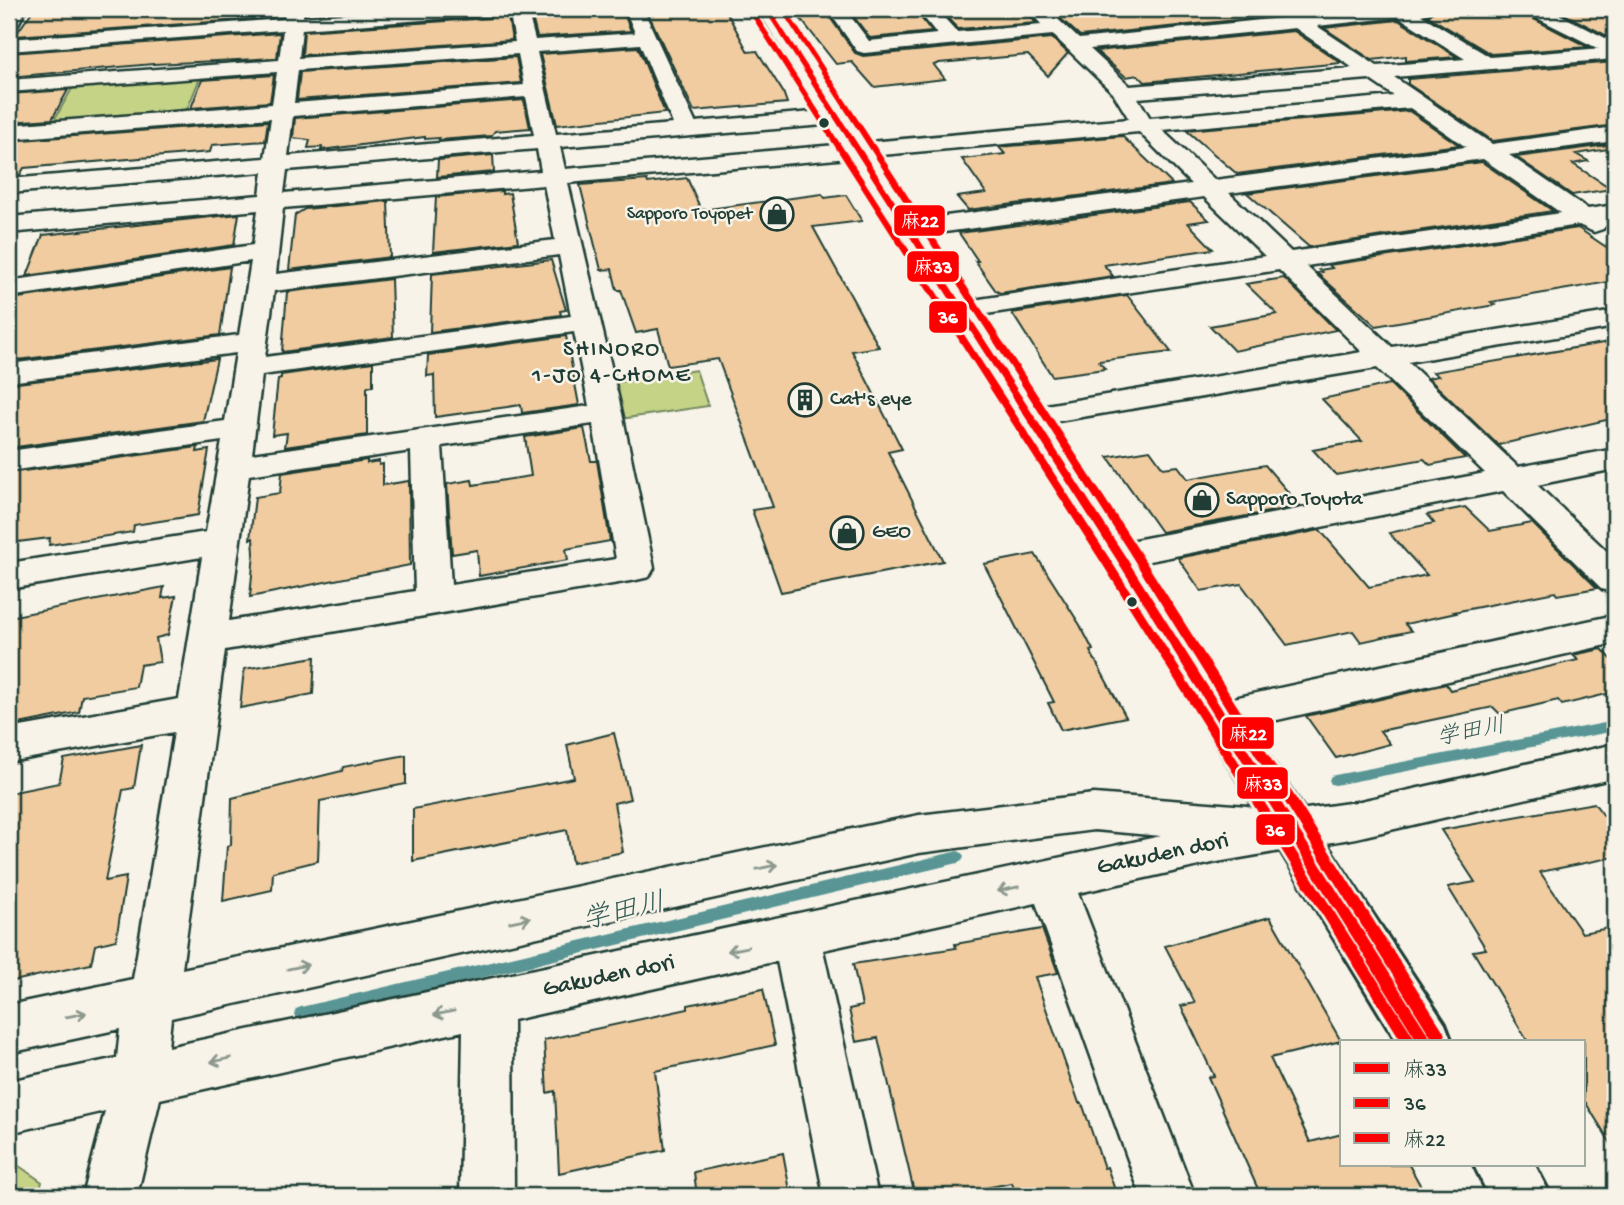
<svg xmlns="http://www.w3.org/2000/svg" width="1624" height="1205" font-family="'Gochi Hand','Klee One',sans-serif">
<rect width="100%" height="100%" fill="#f7f3e8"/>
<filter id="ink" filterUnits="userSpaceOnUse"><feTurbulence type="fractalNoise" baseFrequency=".0143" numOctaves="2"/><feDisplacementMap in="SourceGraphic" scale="14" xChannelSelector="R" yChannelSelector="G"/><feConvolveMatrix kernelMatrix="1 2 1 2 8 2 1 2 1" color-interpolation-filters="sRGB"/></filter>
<g filter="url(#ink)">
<path fill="#c5d387" stroke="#72885e" stroke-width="2" d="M201,76L186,112L53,122L74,85Z
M696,370L708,406L620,419L612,383Z
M9,1159L42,1182L38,1196H9Z"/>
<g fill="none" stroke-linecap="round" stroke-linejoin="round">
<path fill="#589594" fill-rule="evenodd" d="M1615,721V731L1335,785L1331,784L1329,780L1331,776L1335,775Z
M958,851L962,853L964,857L962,861L958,863L301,1021L296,1019L294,1014L296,1009L301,1007Z"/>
</g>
<path fill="#f0cca0" stroke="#1f3d34" stroke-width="2" d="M57,9H283L282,17L15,36L33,10Z
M530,9H622L631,31L537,37Z
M646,9H725L748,52L757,51L783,92L787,103L694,111Z
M793,9H824L855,53L863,56L1052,38L1068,53L1048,76L1028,55L939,63L934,65L945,79L874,87L852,62L836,64Z
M848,9H914L932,32L870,38Z
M939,9H1010L1014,13L1026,12L1036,23L958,29Z
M1060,9H1269L1275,16L1080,36L1051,10Z
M1435,9H1521L1526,15L1588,47L1491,54L1428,16Z
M1554,9H1589L1615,22V40Z
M499,11H507L512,40L302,55L304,31L489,18Z
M1398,20L1457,57L1406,61V56L1372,60L1324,28Z
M1294,31L1341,63L1145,82L1138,75L1126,77L1096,51Z
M280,33L277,58L153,64L9,77V53Z
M638,47L665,113L557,125L540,54Z
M516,57L521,83L297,100L300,72Z
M1615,62V125L1493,141L1408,84V79Z
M274,75L270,102L191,108L202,80Z
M68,90L52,119L9,122V94Z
M524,100L530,128L495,131L491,136L439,140V138L425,139V137L321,150L322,147L308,148L310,140L293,138L295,118Z
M1409,111L1459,145L1237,174L1186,130Z
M268,121L265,141L212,145L210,152L24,168L20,175L9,176V141Z
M1122,136L1172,184L968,210L957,197L986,193L962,159L1005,154L999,147Z
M1615,144V148L1576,154L1588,161L1573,164L1612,189L1572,195L1516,157Z
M493,155L494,172L437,177L438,160Z
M1482,162L1553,211L1309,247L1247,193Z
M687,178L701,210L822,194L825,198L846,195L862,221L813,227L879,347L852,351L902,449L888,452L943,561L781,592L752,510L773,507L718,359L668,366L658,329L636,333L621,290H617L612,269L601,270L580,185L647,180L648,183Z
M502,191V194L510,193L518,242L433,252L436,197Z
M388,201L390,257L289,270L295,215L305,209Z
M1190,202L1209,220L1188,223L1213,249L1104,265L1113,276L1000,293L996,291L975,261H978L959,233Z
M239,214L234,245L27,276L43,235Z
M1578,228L1615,253V281L1491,302L1495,305L1376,326L1317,273L1322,272L1319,270L1332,268L1329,265Z
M551,260L566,310L560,311L561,315L430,332L432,274Z
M230,267L220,335L9,361V320L18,298Z
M1284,278L1336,330L1234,351L1210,326L1277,314L1246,284Z
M391,279L393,337L282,352L287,292Z
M1127,295L1171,352L1099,361L1105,369L1052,376L1012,313Z
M566,336L579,405L522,413L521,405L435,417L434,375L427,376L428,355Z
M1615,341V418L1498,445L1428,378L1438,376L1433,372Z
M217,359L203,421L9,448V384Z
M373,362V386L367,387V435L285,447L287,433L272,435L278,379L281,378V375Z
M1390,384L1465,458L1430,465L1424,459L1336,475L1313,450L1362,441L1322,399Z
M584,428L591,461H597L610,541L566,549L568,560L479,576L477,550L452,554L447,484L472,480L473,485L531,476L525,437Z
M198,447L197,452L209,450L198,515L134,525L133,532L49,545L50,538L9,543V473Z
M1150,450L1163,468L1178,466L1188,479L1265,465L1300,506L1161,532L1108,457Z
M367,460V463L379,461V465L383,464V485L409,481L410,565L250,597L254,553L253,538L250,539L255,497L280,493L282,473Z
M1465,507L1490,531L1532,523L1597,588L1557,595L1555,592L1454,612L1456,613L1405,624L1411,631L1361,642L1353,631L1287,645L1241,584L1201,591L1178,558L1320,530L1369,587L1427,575L1389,533L1434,523L1427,515Z
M1035,554L1080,625L1093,650L1090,651L1126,717L1061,730L1048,703L1054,702L984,564Z
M164,587L162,598L176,596L168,635L156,638L160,662L140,665L136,687L82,696L79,712L9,726V617Z
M1602,649L1615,663V692L1562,705L1558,700L1500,714L1493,707L1380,731L1390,744L1336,758L1306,716L1446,684L1450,690L1578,660L1573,655Z
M315,657L313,694L240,708L244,669Z
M614,733L630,799L614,803L623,852L572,863L567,830L413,861V809L574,778L567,745Z
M141,745L134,788L123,790L105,881L126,877L116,940L95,945L91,964L9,982V793L59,783L64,759Z
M406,755V784L320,801L318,861L273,872L272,890L223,901L227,846L231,845L232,798L342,771L343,767Z
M1594,803L1615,830V857L1540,872L1582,933L1615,927V1150L1584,1100V1042H1528L1473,951L1486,949L1448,887L1475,882L1441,830Z
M1270,917L1341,1041L1270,1058L1310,1142L1342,1134V1165H1409L1423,1190L1397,1196H1261L1208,1077L1214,1076L1181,1006L1195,1003L1165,946Z
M1042,929L1058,973L1035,977L1079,1103H1082L1104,1168L1107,1167L1117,1196H1016L1012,1183L943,1196H915L878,1038L856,1042L849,1009L862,1006L853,964L956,948L955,944Z
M763,989L775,1045L655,1071L665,1150L559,1173L555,1091L547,1093L544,1040L688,1009V1005Z
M783,1153L791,1196H697L694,1172Z"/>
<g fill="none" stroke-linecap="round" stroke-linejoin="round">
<defs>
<path id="minor" d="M9,9H26L16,28L9,30Z
M286,9H304L303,17L417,9H498L489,15L302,29L299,58L515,42L509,9H527L535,40L635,33L625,9H643L695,122L836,110L844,112L847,117L844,122L836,124L560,147L565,169L1129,119L1113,93L1053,35L864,53L857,51L827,9H845L869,41L937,34L917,9H936L957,32L1042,25L1027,9H1047L1079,39L1281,18L1271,9H1292L1302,16L1371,9H1432L1430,13L1421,15L1490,57L1615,47V59L1394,77L1492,144L1615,127V141L1509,155L1588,209L1615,205V219L1605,221L1607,224L1603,229L1594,232L1579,225L1306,266L1392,347L1615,311V327L1408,362L1518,467L1615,449V469L1537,485L1615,559V593L1602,589L1503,491L1119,567L1107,564L1101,555L1107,546L1119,543L1485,473L1377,368L1028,426L1017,424L1012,417L1017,410L1028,408L1362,352L1279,270L960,318L950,316L946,310L950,304L960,302L1265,256L1204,197L908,237L899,234L895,229L899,224L908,221L1191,184L1139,132L568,183L622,413L654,568L649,577L636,580L225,650L182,969L919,815L1094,794L1247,806L1262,812L1264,815L1356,802L1615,744V778L1356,838L1217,862L1078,893L1195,1196H1141L1036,903L823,950L878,1196H824L777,961L513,1020L514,1196H460L463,1031L160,1099L137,1196H83L105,1111L9,1133V1081L117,1058L120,1029L9,1053V1005L133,979L174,732L9,762V729L179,699L202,557L9,589V563L206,532L222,441L9,471V451L225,421L236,353L9,382V364L239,335L251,261L9,297V281L253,245L258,210L9,233V217L260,195L263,172L9,193V179L265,158L271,118L9,139V125L272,104L277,72L9,92V80L279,60L283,30L9,51V39L284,19ZM1399,17L1465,59L1377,66L1317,26ZM1295,28L1353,68L1130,86L1090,49ZM640,44L673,124L556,134L537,52ZM518,54L524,85L294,103L298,70ZM1369,79L1394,96L1150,118L1138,98ZM526,97L534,135L288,156L293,116ZM1410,108L1466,147L1215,180L1162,130ZM537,149L541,171L284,193L287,170ZM1483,159L1561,213L1291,252L1229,193ZM544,185L555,240L276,274L283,208ZM559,255L571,316L265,357L274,291ZM574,332L589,406L252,454L262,375ZM593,424L616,559L451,585L442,446ZM411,451L415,591L229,621L249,475ZM1094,830L1161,836L168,1047L171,1018L919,853Z
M1615,615V643L1220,733L1206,728L1200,717L1206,706L1220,701Z"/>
<path id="tertiary" d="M1524,9H1549L1615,43V57L1527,13Z"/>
<path id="primary" d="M757,9H777L1445,1024L1452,1042H1397L1106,564Z
M1474,1165H1535L1551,1196H1489Z"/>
</defs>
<use href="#minor" stroke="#1f3d34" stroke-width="5"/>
<use href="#tertiary" stroke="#1f3d34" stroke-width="6"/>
<use href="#primary" stroke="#1f3d34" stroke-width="6"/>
<use href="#minor" fill="#f7f3e8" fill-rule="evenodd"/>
<use href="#tertiary" fill="#f7f3e8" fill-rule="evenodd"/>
<use href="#primary" fill="#f7f3e8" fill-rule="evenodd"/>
<defs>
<path id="bus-1" d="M764,9H770L1123,553L1433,1042H1418L1115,557Z"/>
<path id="bus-2" d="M755,15L758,17L1111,561L1417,1042H1402L1103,565L752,17Z"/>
<path id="bus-3" d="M780,9H786L1135,545L1443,1030L1445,1035L1443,1040L1438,1042L1433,1040L1127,549Z"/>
</defs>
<use href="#bus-1" stroke="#f7f3e8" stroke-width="6"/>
<use href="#bus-2" stroke="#f7f3e8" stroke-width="6"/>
<use href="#bus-3" stroke="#f7f3e8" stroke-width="6"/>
<use href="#bus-1" fill="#f00" fill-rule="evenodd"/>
<use href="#bus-2" fill="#f00" fill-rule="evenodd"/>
<use href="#bus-3" fill="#f00" fill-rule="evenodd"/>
</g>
<defs><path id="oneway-shaft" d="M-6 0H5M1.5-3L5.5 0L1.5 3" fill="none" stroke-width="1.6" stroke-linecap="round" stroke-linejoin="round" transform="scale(1.75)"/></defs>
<g stroke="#8b988e">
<use href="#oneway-shaft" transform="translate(767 867) rotate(-12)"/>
<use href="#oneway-shaft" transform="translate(1008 889) rotate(168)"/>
<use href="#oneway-shaft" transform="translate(520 920) rotate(-12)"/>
<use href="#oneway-shaft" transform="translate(738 949) rotate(168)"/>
<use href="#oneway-shaft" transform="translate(298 967) rotate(-12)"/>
<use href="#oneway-shaft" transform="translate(444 1013) rotate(168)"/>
<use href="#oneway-shaft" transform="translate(76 1015) rotate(-12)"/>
<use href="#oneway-shaft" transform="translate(221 1060) rotate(168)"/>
</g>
</g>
<defs>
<symbol id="shop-ring" viewBox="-11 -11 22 22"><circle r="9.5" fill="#f7f3e8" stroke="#1f3d34" stroke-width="1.5"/><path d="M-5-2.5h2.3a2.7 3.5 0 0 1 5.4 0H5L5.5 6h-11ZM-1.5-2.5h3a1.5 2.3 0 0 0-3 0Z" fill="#1f3d34"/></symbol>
<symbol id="building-ring" viewBox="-11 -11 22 22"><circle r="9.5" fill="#f7f3e8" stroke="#1f3d34" stroke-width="1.5"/><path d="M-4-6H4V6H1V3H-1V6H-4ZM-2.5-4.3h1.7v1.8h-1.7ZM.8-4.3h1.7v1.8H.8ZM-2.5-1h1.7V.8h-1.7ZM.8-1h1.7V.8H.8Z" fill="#1f3d34"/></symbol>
</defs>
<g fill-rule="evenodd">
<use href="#shop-ring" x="758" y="195" width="38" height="38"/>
<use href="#building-ring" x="786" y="381" width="38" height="38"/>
<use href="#shop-ring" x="1183" y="481" width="38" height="38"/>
<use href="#shop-ring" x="828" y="514" width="38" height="38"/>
</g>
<g fill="#1f3d34" stroke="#f7f3e8" stroke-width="2.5">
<circle cx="824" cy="123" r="6"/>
<circle cx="1132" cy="602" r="6"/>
</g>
<g text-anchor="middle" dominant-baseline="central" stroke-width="5" stroke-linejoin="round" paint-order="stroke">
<g font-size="18" fill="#1f3d34" stroke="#f7f3e8" text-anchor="end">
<text x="752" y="214">Sapporo Toyopet</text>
</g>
<g font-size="21" fill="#1f3d34" stroke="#f7f3e8" text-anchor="start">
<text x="830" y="400">Cat's eye</text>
<text x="1226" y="500">Sapporo Toyota</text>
<text x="872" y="533">GEO</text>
</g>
<g font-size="23" letter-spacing="2" fill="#1f3d34" stroke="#f7f3e8">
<text x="612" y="350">SHINORO<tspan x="612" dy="26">1-JO 4-CHOME</tspan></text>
</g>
<g font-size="23" font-style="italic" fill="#325a54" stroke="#f7f3e8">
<text transform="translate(1471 733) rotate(-11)">学田川</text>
</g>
<g font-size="24" fill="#1f3d34" stroke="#f7f3e8">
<text transform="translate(1163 855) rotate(-12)">Gakuden dori</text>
<text transform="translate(609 977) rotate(-12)">Gakuden dori</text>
</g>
<g font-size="28" font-style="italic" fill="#325a54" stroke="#f7f3e8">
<text transform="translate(624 913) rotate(-13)">学田川</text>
</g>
</g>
<g stroke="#f7f3e8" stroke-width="2.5">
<rect x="893" y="204" width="53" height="33" rx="7" fill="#f00"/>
<rect x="906" y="250" width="54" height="33" rx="7" fill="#f00"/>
<rect x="928" y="300" width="40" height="34" rx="7" fill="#f00"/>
<rect x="1221" y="716" width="54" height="34" rx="7" fill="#f00"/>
<rect x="1236" y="766" width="53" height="34" rx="7" fill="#f00"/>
<rect x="1255" y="813" width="41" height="33" rx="7" fill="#f00"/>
</g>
<g font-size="19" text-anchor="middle" font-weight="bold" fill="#fff">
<text x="920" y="227">麻22</text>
<text x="933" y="273">麻33</text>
<text x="948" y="323">36</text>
<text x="1248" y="740">麻22</text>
<text x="1263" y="790">麻33</text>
<text x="1275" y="836">36</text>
</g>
<rect width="1624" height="1205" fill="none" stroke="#f7f3e8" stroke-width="35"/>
<rect x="18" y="18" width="1589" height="1170" fill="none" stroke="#1f3d34" stroke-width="2.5" filter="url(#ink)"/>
<rect x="1340" y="1040" width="245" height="126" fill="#f7f3e8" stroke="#a1aaa0" stroke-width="2"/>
<rect x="1354" y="1063" width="35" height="10" fill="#ff0000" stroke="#a1aaa0" stroke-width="2"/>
<text x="1404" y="1076" font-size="21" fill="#1f3d34">麻33</text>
<rect x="1354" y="1098" width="35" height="10" fill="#ff0000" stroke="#a1aaa0" stroke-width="2"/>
<text x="1404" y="1110" font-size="21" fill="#1f3d34">36</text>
<rect x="1354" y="1133" width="35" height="10" fill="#ff0000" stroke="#a1aaa0" stroke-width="2"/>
<text x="1404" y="1146" font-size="21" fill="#1f3d34">麻22</text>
</svg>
